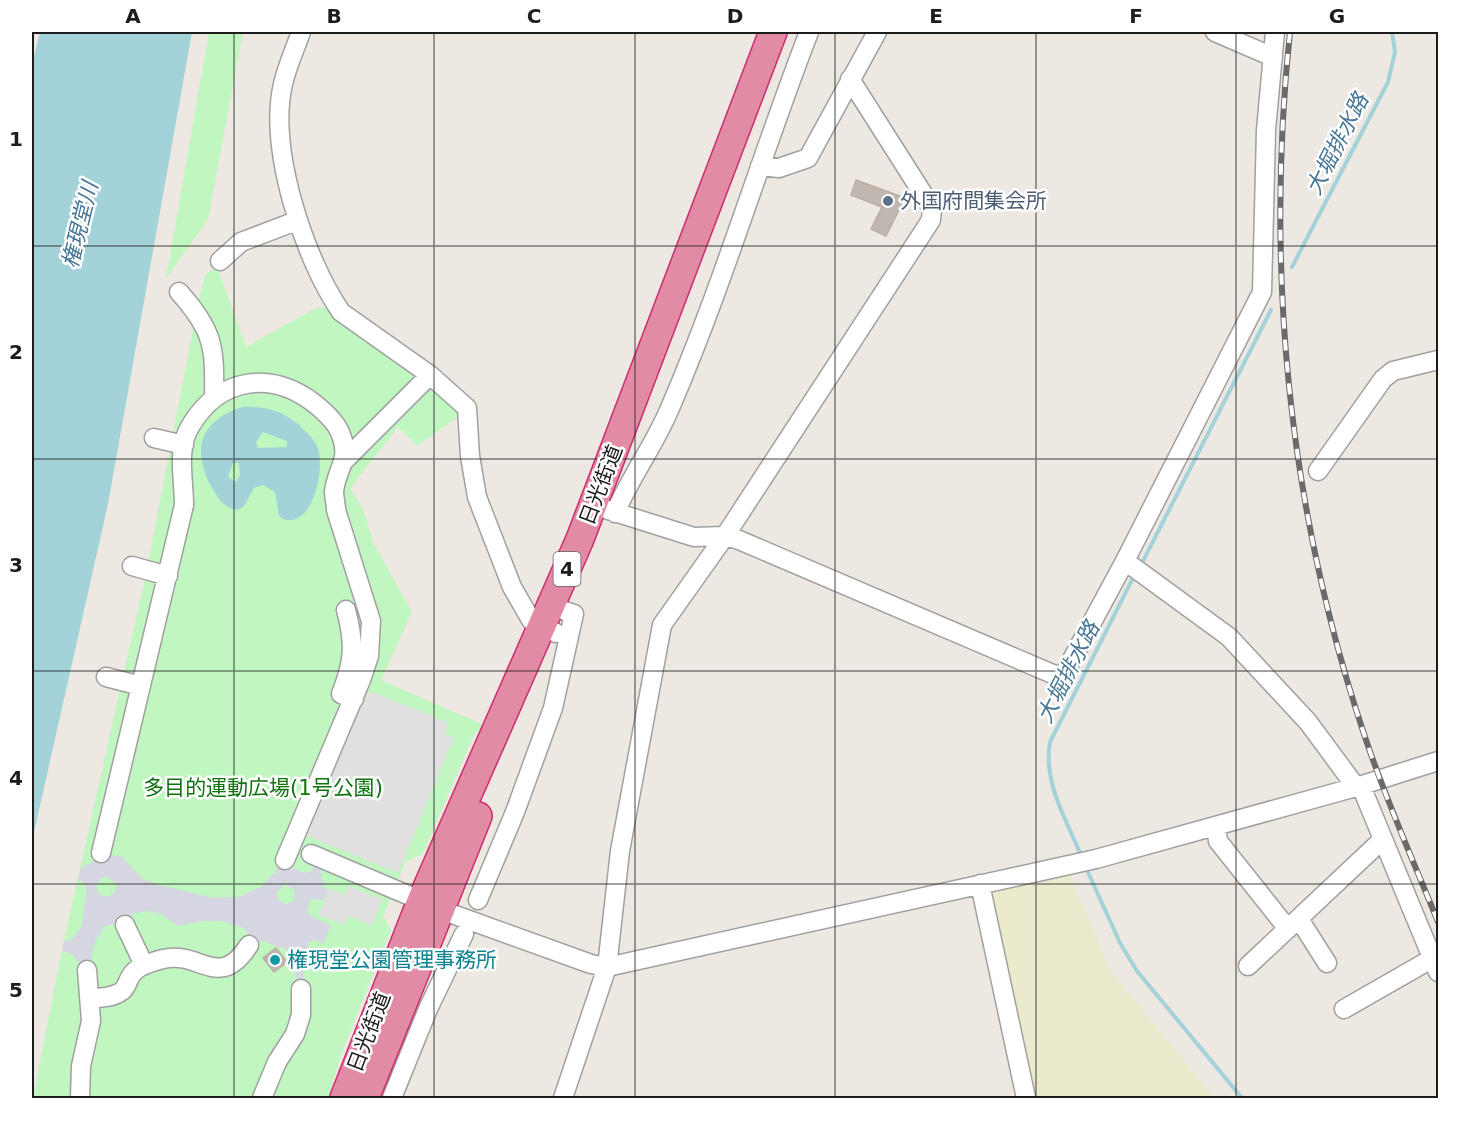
<svg xmlns="http://www.w3.org/2000/svg" width="1470" height="1130" font-family="'DejaVu Sans','Noto Sans JP',sans-serif">
<rect width="100%" height="100%" fill="#ede8e1"/>
<path fill="#ebeacd" d="M1068,872L1111,971L1214,1098H1032L989,887Z"/>
<path fill="#c0f6bf" d="M209,32H243L208,219L166,279Z
M217,267L246,347L316,308L326,307L422,373L462,414L417,446L398,427L350,488L363,510L374,544L412,612L381,680L484,725L482,733L475,732L423,854L406,861L383,916L391,930L342,1052L328,1098H33L64,940L146,574L199,298L206,274Z"/>
<path fill="#e0e0e0" d="M370,691L449,723L445,734L454,738L398,873L307,836L364,698L367,699Z
M348,886L382,899L372,926L348,916L344,925L319,915L329,888L345,895Z"/>
<path fill="#d6d7e2" fill-rule="evenodd" d="M96,852L122,857L143,879L156,884L212,898L239,897L261,887L276,871L280,858L292,868L306,873L312,871L313,866L322,871L321,876L325,889L328,890L324,900L311,899L307,910L309,915L331,925L324,944L314,940L309,943L302,967L305,988L298,989L292,952L263,941L258,942L254,947L245,942L249,934L244,928L221,921H202L178,926L161,914L146,911L132,914L129,921L105,926L96,940L92,954V969L81,965L72,954L62,951L64,940L70,941L81,928L87,890L83,882L78,881L81,867L93,862ZM105,876L116,883L115,892L108,897L99,894L96,885ZM285,884L295,891L294,900L287,904L279,901L276,893Z"/>
<path fill="#a3d2d9" fill-rule="evenodd" d="M40,32H192L108,504L32,841V65Z
M242,407C265,406 280,410 298,424C305,431 315,439 318,449C325,469 313,529 283,519L279,515L275,492L263,485L254,488L244,506L237,510C224,508 217,497 211,486C191,448 201,421 242,407ZM263,432L287,441V447L258,448L256,442ZM233,463H239L240,475L236,482L228,477Z"/>
<g fill="none" stroke-linecap="round" stroke-linejoin="round">
<path stroke="#a3d2d9" stroke-width="4" d="M1292,267L1388,82L1395,52L1392,32
M1141,565L1271,310
M1080,853C1065,817 1043,782 1050,742L1134,576
M1087,870L1120,943L1137,971L1242,1098"/>
</g>
<path fill="#c1b7b1" stroke="#bdada5" stroke-width="1.5" d="M856,180L905,198L886,236L871,229L882,207L851,195Z
M276,948L287,962L274,972L263,958Z"/>
<g fill="none" stroke-linecap="round" stroke-linejoin="round">
<defs>
<path id="minor" d="M301,32C295,49 287,66 283,84C268,149 304,258 341,312L430,375L467,408L470,456L477,497L512,587L531,620L556,633
M1215,32L1273,57
M760,166L779,168L808,158L877,32
M220,261L241,242L296,221
M179,292C213,330 215,346 214,396
M154,438L184,445
M344,461L430,375
M1318,471L1383,379L1393,371L1438,360
M605,509L694,537L725,536L739,540L1062,678L1125,561L1262,292L1266,130L1275,32
M615,513C631,476 655,444 670,408C723,285 761,156 809,32
M1125,561L1229,637L1308,722L1356,787
M132,566L168,576
M346,610C355,644 354,661 341,694L354,699
M106,677L141,686
M1361,786L1438,972
M1216,826L1218,841L1288,929
M101,853L184,505C184,479 176,448 191,425C220,377 272,370 315,404C325,412 337,423 341,435C351,460 336,469 334,492C334,497 336,504 336,510L371,621L369,656L361,680L285,860
M311,854L455,915L591,964L607,967L1096,859L1356,787L1438,761
M980,884L1026,1098
M478,900L515,812L553,708L574,614L565,611
M1299,919L1327,963
M125,925L144,965
M1248,966L1382,840
M91,999C101,997 113,998 122,991C128,986 128,977 134,972C140,965 155,961 163,959C200,950 219,992 249,945
M1344,1009L1433,958
M80,1098L81,1066L91,1021L87,970
M262,1098L277,1062L295,1034L301,1015V989
M392,1098L428,1009L464,934
M563,1098L607,967L620,851L662,625L725,536L931,220L932,208L850,79"/>
<path id="highway" d="M344,1098L421,901L580,539L773,32
M365,1098L478,816"/>
</defs>
<use href="#minor" stroke="#a0a0a0" stroke-width="21"/>
<use href="#highway" stroke="#cd2c72" stroke-width="30"/>
<use href="#minor" stroke="#fff" stroke-width="18"/>
<use href="#highway" stroke="#e18ca4" stroke-width="27"/>
<defs>
<path id="rail" d="M1290,32C1265,269 1288,507 1364,734C1385,798 1413,860 1438,922"/>
</defs>
<use href="#rail" stroke="#6a6a6a" stroke-width="6"/>
<use href="#rail" stroke="#fff" stroke-width="4" stroke-dasharray="11" stroke-linecap="butt"/>
</g>
<path fill="none" stroke="#1c1c1c" stroke-width="1.5" stroke-opacity="0.55" d="M234,32V1098M434,32V1098M635,32V1098M835,32V1098M1036,32V1098M1236,32V1098M32,246H1438M32,459H1438M32,671H1438M32,884H1438"/>
<circle fill="#5c6f8a" stroke="#fff" stroke-width="2" cx="888" cy="201" r="6"/>
<circle fill="#0f9aa8" stroke="#fff" stroke-width="2" cx="275" cy="960" r="6"/>
<g text-anchor="middle" dominant-baseline="central" stroke-width="5" stroke-linejoin="round" paint-order="stroke">
<rect fill="#fff" stroke="#606060" stroke-width="1.5" x="553.5" y="552" width="27" height="34" rx="4.5"/>
<g font-size="20" font-weight="bold" fill="#1c1c1c">
<text x="567" y="569">4</text>
</g>
<g font-size="21" fill="#4e5e75" stroke="#fff" text-anchor="start">
<text x="900" y="201">外国府間集会所</text>
</g>
<g font-size="21" fill="#1c1c1c" stroke="#fff">
<text transform="translate(601 485) rotate(-69)">日光街道</text>
<text transform="translate(369 1032) rotate(-69)">日光街道</text>
</g>
<g font-size="21" fill="#117310" stroke="#fff">
<text x="263" y="788">多目的運動広場(1号公園)</text>
</g>
<g font-size="21" fill="#0d838f" stroke="#fff" text-anchor="start">
<text x="287" y="960">権現堂公園管理事務所</text>
</g>
<g font-size="22" font-style="italic" fill="#487796" stroke="#fff">
<text transform="translate(1337 144) rotate(-63)">大堀排水路</text>
<text transform="translate(80 225) rotate(-76)">権現堂川</text>
<text transform="translate(1068 672) rotate(-63)">大堀排水路</text>
</g>
</g>
<rect width="1470" height="1130" fill="none" stroke="#ffffff" stroke-width="66"/>
<rect x="33" y="33" width="1404" height="1064" fill="none" stroke="#1c1c1c" stroke-width="2"/>
<g font-size="20" text-anchor="middle" font-weight="bold" fill="#1c1c1c">
<text x="133" y="23">A</text>
<text x="334" y="23">B</text>
<text x="534" y="23">C</text>
<text x="735" y="23">D</text>
<text x="936" y="23">E</text>
<text x="1136" y="23">F</text>
<text x="1337" y="23">G</text>
<text x="16" y="146">1</text>
<text x="16" y="359">2</text>
<text x="16" y="572">3</text>
<text x="16" y="785">4</text>
<text x="16" y="997">5</text>
</g>
</svg>
